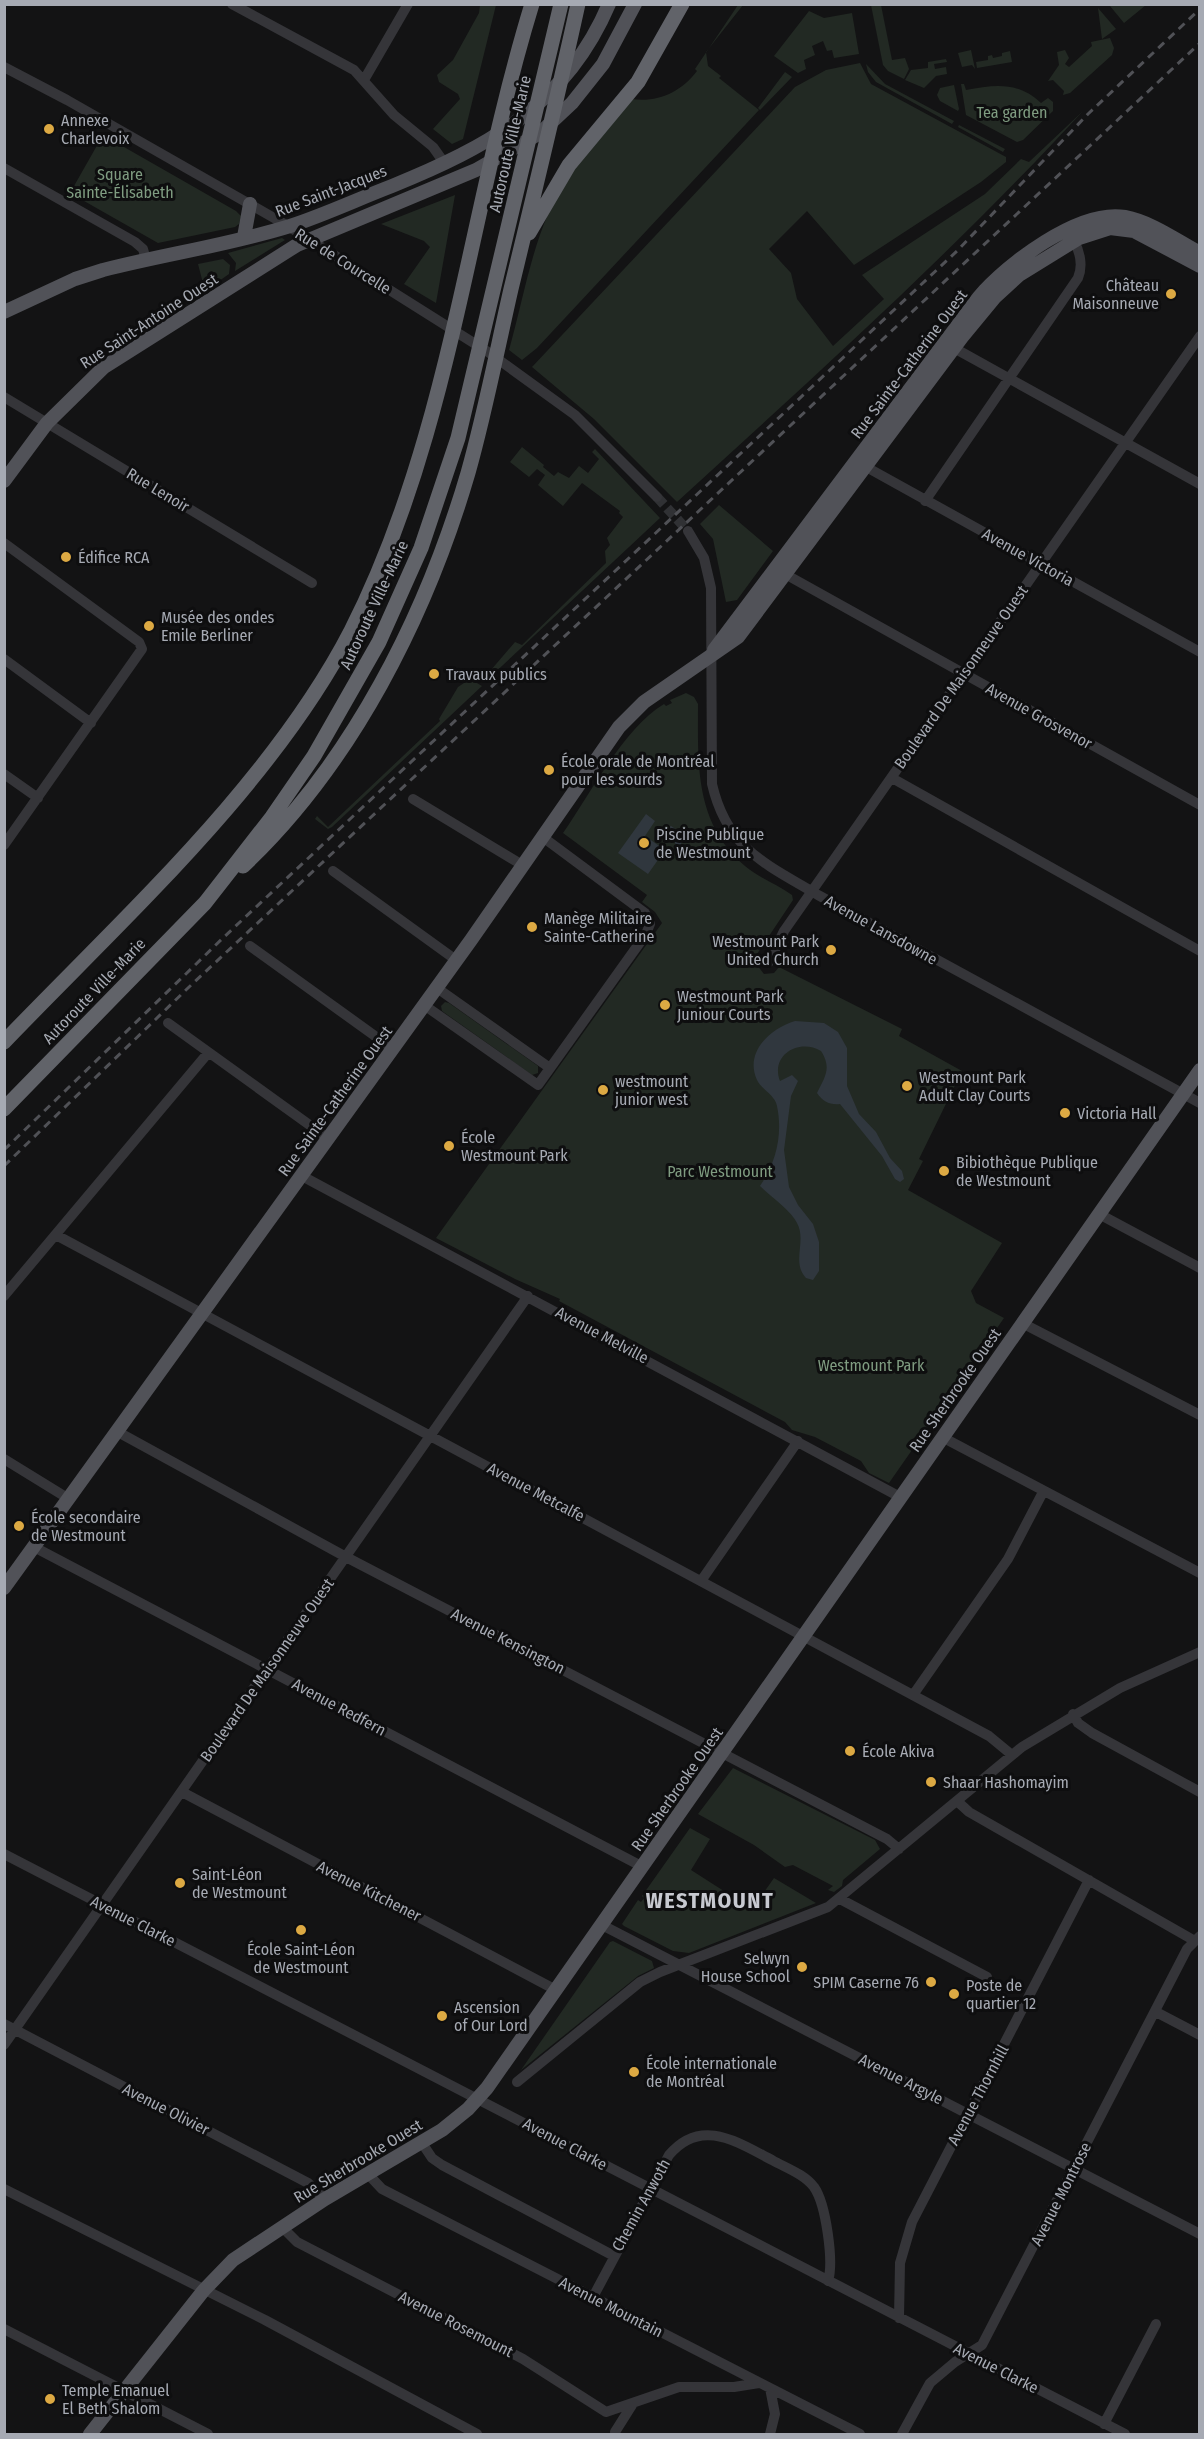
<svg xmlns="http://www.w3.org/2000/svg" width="1204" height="2439" font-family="'Fira Sans Condensed',sans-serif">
<rect width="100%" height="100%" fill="#131314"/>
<path fill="#222923" d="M480,5H496L463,139L452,144L433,129L460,99L458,94L439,82L437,75L453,60L479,13Z
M738,5H743L706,52L708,66L721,76L719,78L759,110L537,348L522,360L509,350C526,290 534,226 570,174C588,148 611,124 631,99C658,103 681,92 697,71L695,69Z
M871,5H881L892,60L905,58L909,69L904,79L888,71L883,65Z
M1117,5V4L1146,5L1124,23L1110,6Z
M1098,8L1116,29L1102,39Z
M809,11L824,18L852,13L859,54L834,58L832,50L827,51L823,41L812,46L815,55L804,60L806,69L798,73L774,56Z
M1110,38L1114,48L1112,55L1070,93L1063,95L1064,91L1053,80L1048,81L1059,65L1057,52L1065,50L1069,58L1065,64L1069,67L1092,46L1091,42Z
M971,50L975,69L972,65L962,67L958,53Z
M1010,51L1012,62L977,68L976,62L988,60V56L992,55L993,58L1002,56V53Z
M946,59L947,62L934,64L935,69L946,67L947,74L936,76L924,88L905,80L911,70L928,68V62Z
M860,63L871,84L1006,157V162L981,182L854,265L807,211L769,249L791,273L797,299L833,346L884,299L862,275L985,194L1021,159L1029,162L1083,111C956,249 816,375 677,502L594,419L532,367L795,87L826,70Z
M866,64L885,84L954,121L952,124L876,82L868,72Z
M785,72L792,77L760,110L758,108Z
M961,84H964L966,90C994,85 1018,81 1041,103L1048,98L1053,102V111L1023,140L1017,142L966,115Z
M954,85L959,109L958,111L940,101L937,95L940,88Z
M959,125L1005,149L1003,152L958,127Z
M103,135L236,211L241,216L239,224L235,227L158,243L70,193Z
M455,195L436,303L404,284L430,247L424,241L381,224Z
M282,238L285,240L235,271L236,263L228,253Z
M223,259L230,265L229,274L205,291L198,264Z
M522,447L544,465L543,467L554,476L558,472L569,478L579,466L588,473L599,459L592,452L595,449L660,518L488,679L485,677L515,642L522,645L606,563L605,551L610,545L607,538L623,517L619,513L620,511L582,483L563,506L538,485L545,475L537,469L529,477L510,462Z
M719,505L773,551L737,600L726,602L713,539L700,524Z
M470,679L482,686L332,827L328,829L315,819L317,816L328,827L440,721L439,719L458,687Z
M686,693L694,697L698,704C698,764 694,823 745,866C759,878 777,884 792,895L793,900L753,960L764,974L774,973L779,967L902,1029L899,1036L962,1071L919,1159L923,1161L908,1190L1002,1243L971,1291L976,1303L1004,1318L889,1483L869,1473L861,1461L815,1437L792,1430L785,1422L559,1301L560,1299L515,1279L436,1238L662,923L655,912L642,902L647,895L563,833C591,793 624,728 664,704L666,706L672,703L670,700Z
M445,1002L449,1003L538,1066V1073L532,1075L442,1011L441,1006Z
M733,1768L875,1840L880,1849L843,1880L842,1886L834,1892L828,1890L833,1886L793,1865L785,1867L754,1845L698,1814Z
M690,1828L710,1839L691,1870L752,1909L774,1878L816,1903L689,1953L673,1951L624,1926L622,1924L638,1900L641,1902L644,1898L642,1896Z
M613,1941L652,1961L654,1968L638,1976L521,2070L610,1942Z"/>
<path fill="#30373e" d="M646,814L655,821L645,836L665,850L648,874L618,853Z
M671,826L683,834L681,845H676L673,838L667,835L666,829Z
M795,1021L824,1023L838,1032L847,1048V1086L859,1114L876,1132L890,1158L902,1171L904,1179L900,1182L895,1179L882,1156L840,1104C830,1105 823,1102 817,1093C825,1077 832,1068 821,1051C799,1038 770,1055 780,1081L792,1075L798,1081L791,1096L784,1150L789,1187L798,1205L813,1224L819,1242V1271L813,1280L806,1278C791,1262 807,1241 797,1223C791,1210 771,1197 760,1186C776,1163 783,1135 777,1106C775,1095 762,1090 757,1080C744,1052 771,1028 795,1021Z"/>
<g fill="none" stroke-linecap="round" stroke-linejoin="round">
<path stroke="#303134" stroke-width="10" stroke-dasharray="10 5" stroke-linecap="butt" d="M657,497L688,531"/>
<path stroke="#353539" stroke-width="10" d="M232,4L354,70L394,115L433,147L445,164
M4,67L67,100L288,226L488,352L575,415L657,497
M364,80L408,4
M4,168L135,242L143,249L146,260
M954,348L1200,484
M4,397L312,583
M859,463L1200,652
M925,501L1078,278C1083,266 1080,252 1074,241
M688,531L704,558L711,588L712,784C727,849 766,864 818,895L1200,1103
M4,543L139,642L142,649L4,845
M785,574L1200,805
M4,659L91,723
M4,774L38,798
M892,778L1200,951
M413,799L524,866
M333,871L456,960
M250,946L393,1049
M769,962L784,931L1200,336
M437,988L550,1068
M424,1005L538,1085L646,934L650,924L645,913L544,838
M168,1023L329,1139
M302,1176L900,1497
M1099,1214L1200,1268
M56,1235L989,1736L1012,1755
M4,1296L208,1053
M1022,1323L1200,1415
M118,1432L346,1557L887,1839L899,1849
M942,1437L1200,1573
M4,1459L69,1499
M34,1547L643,1867
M701,1581L798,1441
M913,1695L1008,1559L1043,1492
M1073,1714L1078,1723L1092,1733L1200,1792
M182,1792L556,1990
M957,1801L969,1812L1195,1941
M4,1854L1125,2434
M840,1899L987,1977
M602,1925L1200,2234
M1156,2012L1200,2035
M4,2024L308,2183L325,2199
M4,2045L528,1296
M517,2082L640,1982L660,1972L828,1907L1022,1747L1120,1688L1200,1652
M422,2143L432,2158L442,2165L614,2256
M367,2173L382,2189L860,2434
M4,2189L265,2320L477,2434
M282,2227L297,2242L523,2359L606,2412L679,2387H734L759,2383
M593,2297L669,2155C701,2117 737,2142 772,2160C786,2168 804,2174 814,2187C826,2204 834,2262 828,2281
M899,2318L900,2263L912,2222L1089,1880
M4,2329L208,2434
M770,2388L775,2414L770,2434
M1104,2424L1156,2324
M615,2432L632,2405
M902,2434L930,2383L955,2362L982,2345L1187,1949L1200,1936"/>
<path stroke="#515258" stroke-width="14" d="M244,237L250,204
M4,312L75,279L103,270C165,254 229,245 290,226C324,215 358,199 392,186C488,147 566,105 609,4
M4,481L47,423L104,367L297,245L476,170L540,133L572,103L603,64L635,4
M714,650L979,297C1007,264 1079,209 1125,217C1151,222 1176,240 1200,253
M4,1588L471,940L619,727L644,702L738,637L962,337L995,297L1019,275L1079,238L1110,228L1134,231L1200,266
M90,2434L204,2290L233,2260L325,2199L442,2130L468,2109L487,2088L1200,1070"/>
<path stroke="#616369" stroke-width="15" d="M529,233L569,165L638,82L682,4
M243,866C352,763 426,616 468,473C485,413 497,350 511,289C534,194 557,100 578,4
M4,1042C123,918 272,784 351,631C451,434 468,213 532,4
M4,1109L205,903L272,817L314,756L379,642L421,548L458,438L561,4"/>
<path stroke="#505156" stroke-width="3" stroke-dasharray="8 6" stroke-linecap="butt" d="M4,1150L224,937L957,251L1088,114L1200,9
M4,1166L188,988L1200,43"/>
</g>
<g fill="#dca943" stroke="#0e0e0f" stroke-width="2">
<circle cx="49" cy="129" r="6"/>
<circle cx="1171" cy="294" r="6"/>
<circle cx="66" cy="557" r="6"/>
<circle cx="149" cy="626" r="6"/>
<circle cx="434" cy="674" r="6"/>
<circle cx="549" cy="770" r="6"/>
<circle cx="644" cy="843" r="6"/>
<circle cx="532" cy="927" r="6"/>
<circle cx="831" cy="950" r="6"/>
<circle cx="665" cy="1005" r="6"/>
<circle cx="907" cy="1086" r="6"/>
<circle cx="603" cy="1090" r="6"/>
<circle cx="1065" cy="1113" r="6"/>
<circle cx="449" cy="1146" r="6"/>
<circle cx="944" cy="1171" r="6"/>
<circle cx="19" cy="1526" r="6"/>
<circle cx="850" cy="1751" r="6"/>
<circle cx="931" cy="1782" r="6"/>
<circle cx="180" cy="1883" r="6"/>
<circle cx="301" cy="1930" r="6"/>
<circle cx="802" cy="1967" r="6"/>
<circle cx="931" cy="1982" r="6"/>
<circle cx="954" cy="1994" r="6"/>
<circle cx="442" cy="2016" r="6"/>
<circle cx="634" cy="2072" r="6"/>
<circle cx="50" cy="2399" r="6"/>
</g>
<g text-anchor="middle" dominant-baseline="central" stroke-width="6" stroke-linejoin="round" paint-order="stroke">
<g font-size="16" fill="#7f9c81" stroke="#0e0e0f">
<text x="1012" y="112">Tea garden</text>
<text x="120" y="174">Square<tspan x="120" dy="18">Sainte-Élisabeth</tspan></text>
<text x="720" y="1171">Parc Westmount</text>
<text x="871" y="1365">Westmount Park</text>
</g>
<g font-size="16" fill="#a6aab3" stroke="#0e0e0f" text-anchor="start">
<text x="61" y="120">Annexe<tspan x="61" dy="18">Charlevoix</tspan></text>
<text x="1159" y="285" text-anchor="end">Château<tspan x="1159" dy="18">Maisonneuve</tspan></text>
<text x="78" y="557">Édifice RCA</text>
<text x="161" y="617">Musée des ondes<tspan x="161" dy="18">Emile Berliner</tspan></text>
<text x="446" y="674">Travaux publics</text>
<text x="561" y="761">École orale de Montréal<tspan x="561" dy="18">pour les sourds</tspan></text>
<text x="656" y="834">Piscine Publique<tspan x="656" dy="18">de Westmount</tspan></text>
<text x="544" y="918">Manège Militaire<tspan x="544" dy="18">Sainte-Catherine</tspan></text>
<text x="819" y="941" text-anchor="end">Westmount Park<tspan x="819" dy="18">United Church</tspan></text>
<text x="677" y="996">Westmount Park<tspan x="677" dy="18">Juniour Courts</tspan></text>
<text x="919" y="1077">Westmount Park<tspan x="919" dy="18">Adult Clay Courts</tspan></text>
<text x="615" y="1081">westmount<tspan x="615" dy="18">junior west</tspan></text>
<text x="1077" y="1113">Victoria Hall</text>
<text x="461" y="1137">École<tspan x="461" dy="18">Westmount Park</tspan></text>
<text x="956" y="1162">Bibiothèque Publique<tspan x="956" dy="18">de Westmount</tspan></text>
<text x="31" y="1517">École secondaire<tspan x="31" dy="18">de Westmount</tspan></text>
<text x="862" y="1751">École Akiva</text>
<text x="943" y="1782">Shaar Hashomayim</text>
<text x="192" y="1874">Saint-Léon<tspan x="192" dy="18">de Westmount</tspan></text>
<text x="301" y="1949" text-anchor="middle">École Saint-Léon<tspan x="301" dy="18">de Westmount</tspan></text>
<text x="790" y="1958" text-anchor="end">Selwyn<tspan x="790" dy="18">House School</tspan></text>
<text x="919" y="1982" text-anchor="end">SPIM Caserne 76</text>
<text x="966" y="1985">Poste de<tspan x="966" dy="18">quartier 12</tspan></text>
<text x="454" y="2007">Ascension<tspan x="454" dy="18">of Our Lord</tspan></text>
<text x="646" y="2063">École internationale<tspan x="646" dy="18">de Montréal</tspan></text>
<text x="62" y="2390">Temple Emanuel<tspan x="62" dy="18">El Beth Shalom</tspan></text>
</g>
<g font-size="16" fill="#a6aab3" stroke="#0e0e0f">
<text transform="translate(510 144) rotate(-77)">Autoroute Ville-Marie</text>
<text transform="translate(331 191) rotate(-21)">Rue Saint-Jacques</text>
<text transform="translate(343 261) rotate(32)">Rue de Courcelle</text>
<text transform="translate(149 321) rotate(-33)">Rue Saint-Antoine Ouest</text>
<text transform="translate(909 364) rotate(-53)">Rue Sainte-Catherine Ouest</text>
<text transform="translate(158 490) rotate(31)">Rue Lenoir</text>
<text transform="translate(1028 557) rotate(29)">Avenue Victoria</text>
<text transform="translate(374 605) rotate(-65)">Autoroute Ville-Marie</text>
<text transform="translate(961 677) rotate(-55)">Boulevard De Maisonneuve Ouest</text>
<text transform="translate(1039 716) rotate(29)">Avenue Grosvenor</text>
<text transform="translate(881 930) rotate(29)">Avenue Lansdowne</text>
<text transform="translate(94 991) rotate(-46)">Autoroute Ville-Marie</text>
<text transform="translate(335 1101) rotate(-54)">Rue Sainte-Catherine Ouest</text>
<text transform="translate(602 1335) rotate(28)">Avenue Melville</text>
<text transform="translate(955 1390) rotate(-55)">Rue Sherbrooke Ouest</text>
<text transform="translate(536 1492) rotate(28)">Avenue Metcalfe</text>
<text transform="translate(508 1641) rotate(27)">Avenue Kensington</text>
<text transform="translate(267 1670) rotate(-55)">Boulevard De Maisonneuve Ouest</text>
<text transform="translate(339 1707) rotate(28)">Avenue Redfern</text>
<text transform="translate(677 1789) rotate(-55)">Rue Sherbrooke Ouest</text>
<text transform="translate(369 1891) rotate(27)">Avenue Kitchener</text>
<text transform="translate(133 1921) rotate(27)">Avenue Clarke</text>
<text transform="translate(901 2079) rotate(27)">Avenue Argyle</text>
<text transform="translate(978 2095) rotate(-62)">Avenue Thornhill</text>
<text transform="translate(166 2109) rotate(27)">Avenue Olivier</text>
<text transform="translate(565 2144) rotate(28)">Avenue Clarke</text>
<text transform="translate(358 2161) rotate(-31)">Rue Sherbrooke Ouest</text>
<text transform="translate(1061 2194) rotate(-63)">Avenue Montrose</text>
<text transform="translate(641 2205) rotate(-61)">Chemin Anwoth</text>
<text transform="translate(611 2307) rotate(27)">Avenue Mountain</text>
<text transform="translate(456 2324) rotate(27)">Avenue Rosemount</text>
<text transform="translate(996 2368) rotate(27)">Avenue Clarke</text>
</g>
<g font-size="22" font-weight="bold" letter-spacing="1.5" fill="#c7c9d0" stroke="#0e0e0f">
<text x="710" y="1900">WESTMOUNT</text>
</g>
</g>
<rect width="1204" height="2439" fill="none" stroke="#a6aab3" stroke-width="12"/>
</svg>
